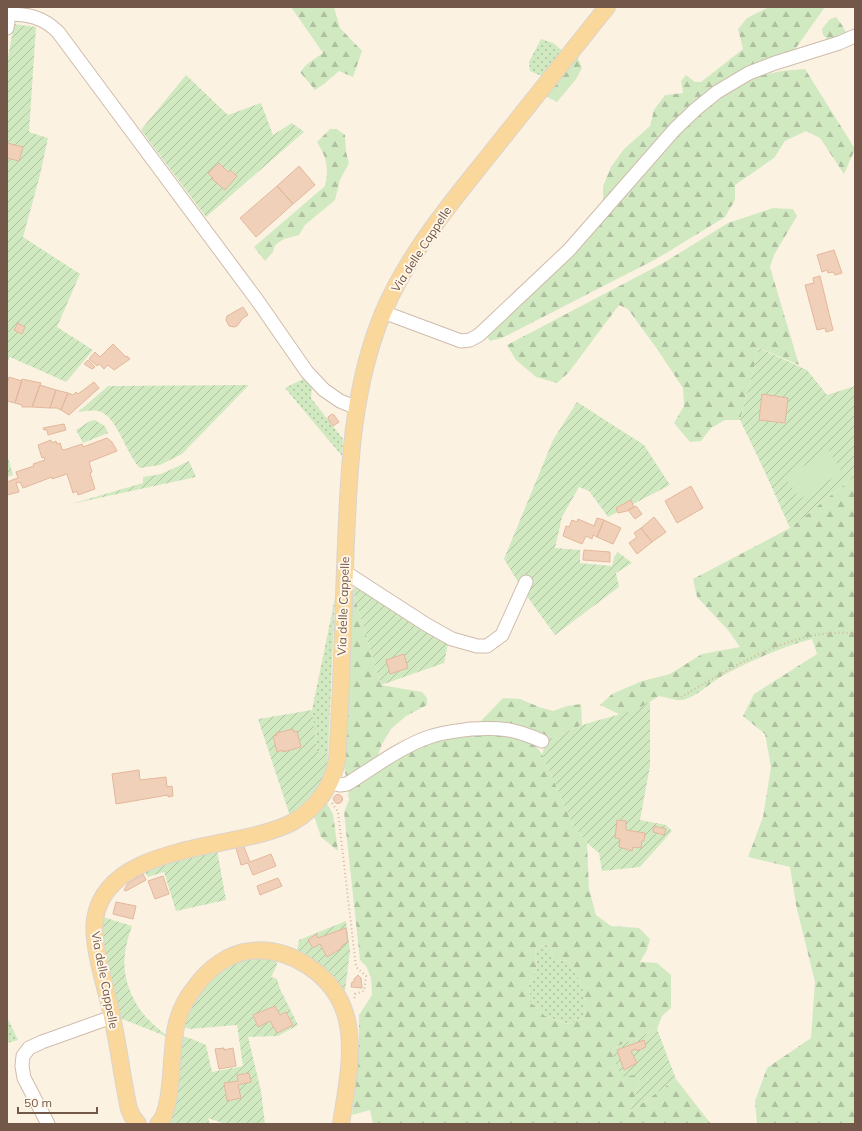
<svg xmlns="http://www.w3.org/2000/svg" width="862" height="1131" font-family="Mulish,sans-serif">
<defs>
<pattern id="grass-dots" width="8" height="8" patternUnits="userSpaceOnUse"><rect width="8" height="8" fill="#d1e9c1"/><path d="M2 2h.1M6 6h.1" fill="none" stroke="#aec09f" stroke-width="1.8" stroke-linecap="round"/></pattern>
<pattern id="forest-firs" width="22" height="20" patternUnits="userSpaceOnUse"><rect width="22" height="20" fill="#d1e9c1"/><path d="M5 1l3.5 6h-7zM16 11l3.5 6h-7z" fill="#aec09f"/></pattern>
<pattern id="garden-furrows" width="10" height="10" patternUnits="userSpaceOnUse"><rect width="10" height="10" fill="#d1e9c1"/><path d="M-1 1l2-2M0 10L10 0M9 11l2-2" fill="none" stroke="#aec09f"/></pattern>
</defs>
<rect width="100%" height="100%" fill="#fcf2e2"/>
<path fill="url(#grass-dots)" d="M541,39L553,43L564,52L544,77L530,71L529,62Z
M305,378L312,386L311,398L343,439L342,456L285,388Z
M335,598L328,754L317,753L312,710Z
M547,944L554,960L568,961C581,981 588,994 584,1018L569,1024L545,1016L530,1002L529,983L537,969L535,948Z
M7,1017L18,1040L7,1043Z"/>
<path fill="url(#forest-firs)" fill-rule="evenodd" d="M291,7H334L340,28L362,51L353,77L339,71L324,84L315,90L300,72L307,64L323,53Z
M769,7H825L793,52L688,108L603,201V186L611,167L624,149L650,126L654,110L665,95L683,93L681,81L686,75L695,82H701L743,49L738,29L747,18Z
M836,17L842,25L847,34L829,41L823,35L822,29L830,19Z
M577,56L582,68L576,79L557,102L545,96Z
M805,69L855,149L844,174L820,138L806,131L785,141L774,158L735,185V200L725,217L658,258L502,338L490,341L487,337L550,277L597,228L680,130L725,93L755,77L781,71Z
M330,129H337L345,135L346,152L349,163L340,180L335,200L305,225L299,235L284,239L275,245L273,252L265,261L254,247L325,186C329,168 327,158 317,142Z
M773,208L793,209L797,216L774,255L770,267L799,365L759,348L740,420H725L711,428L701,441L690,442L674,423L684,406L683,388L657,349L628,309L619,305L569,372L557,383L536,377L516,360L507,345L665,262L728,223Z
M855,476V1124H757L755,1101L767,1068L811,1038L815,982L796,905L790,867L748,857L763,817L771,767L765,734L743,716L754,694L817,654L812,639C781,647 750,661 722,676C709,684 697,696 683,700C676,701 666,697 659,696L638,709L621,715L600,705L612,694L642,681L670,674L702,654L740,647L728,630L697,597L693,579L790,528Z
M352,588L381,685L422,692L427,698V705L406,716L391,729L382,744L375,763L347,781L344,767L346,748Z
M503,698L520,699L539,707L553,711L567,706L581,704L582,725L547,740C524,723 506,722 478,724Z
M501,732C519,737 531,738 542,754L573,825L587,843L589,889L596,915L611,926L639,928L650,939L647,950L640,962L657,963L671,975V1008L662,1016L657,1029L611,1049L642,1074L630,1112L676,1079L711,1124H373L370,1110L352,1115L359,1047V1015L372,995L371,977L366,966L360,960L344,812L349,800L348,786L431,740ZM547,944L554,960L568,961C581,981 588,994 584,1018L568,1024L545,1016L530,1002L529,983L537,969L535,948Z
M326,802L333,814L338,851L321,837L314,816Z"/>
<path fill="url(#garden-furrows)" d="M14,24L36,27L29,132L48,138L40,175L23,237L80,274L57,327L93,350L66,382L10,357L7,363V63Z
M186,75L228,115L261,103L273,135L292,123L304,132L206,217L141,130Z
M759,348L807,370L827,395L855,386V476L790,528L764,470L740,420Z
M249,385L182,454L160,465L140,468C126,454 119,422 103,413C96,409 86,411 78,412L108,386Z
M577,402L644,445L670,485L608,517L589,491L579,487L562,517L555,548L580,550V563L612,566L614,557L618,552L632,563L616,573L619,587L555,635L526,595L504,559L553,440Z
M95,420L105,426L108,433L83,443L76,430L90,421Z
M7,454L13,475L7,477Z
M189,461L196,477L71,504L143,483V477L161,474Z
M352,588H357L448,644L444,663L381,685Z
M650,701V766L640,820L666,825L672,831L640,867L602,871L599,853L587,843L573,825L542,754L547,740L582,725L638,709Z
M312,710L317,752L328,754C328,759 328,764 327,770C323,789 305,804 290,816L258,719Z
M217,850L226,900L176,911L164,872L148,877L144,871L154,865Z
M103,917L132,926C129,935 126,944 125,953C122,973 129,994 141,1011C148,1021 159,1029 168,1037L117,1017L101,939Z
M346,921L350,951L345,991C332,973 316,960 297,950L299,940Z
M259,957L276,959L277,965L271,977L277,979L280,989L298,1025L278,1036L248,1037L261,1091L265,1124H225L208,1118L210,1124H167L179,1035L192,1039L206,1045L212,1072L243,1066L237,1025L190,1029L181,1026L199,991L230,963Z
M657,1029L676,1079L630,1112L642,1074L621,1077L611,1049Z"/>
<path fill="#d1e9c1" d="M828,450L842,472L800,499L786,478Z"/>
<path fill="#f1d0ba" stroke="#e3b79b" d="M7,143L23,147L19,161L7,158Z
M219,163L228,172L230,170L237,176L225,190L212,179L213,178L208,173Z
M299,166L315,185L293,204L277,186Z
M277,186L293,204L256,237L240,218Z
M834,250L842,273L835,275L833,272L828,273L827,270L822,272L817,255Z
M820,276L833,330L826,332L825,328L817,330L805,285L814,283L813,278Z
M243,307L248,315L243,318L237,326L234,327L229,326L226,320L227,316Z
M18,323L25,327L22,334L14,330Z
M113,344L126,357L127,356L130,359L114,370L108,365L104,369L99,364L97,366L89,359L95,352L100,357Z
M88,360L95,367L92,369L84,364Z
M9,377L22,381L15,403L7,401V385Z
M22,379L41,383L32,407H22V405L15,403Z
M94,382L99,388L69,415L61,410L68,393L73,395L76,392L78,394Z
M40,385L56,390L50,408L32,407Z
M56,390L68,393L61,410L57,408H50Z
M762,394L788,398L785,423L759,420Z
M332,414L334,415L339,422L333,426L328,419V417Z
M64,424L66,430L48,435L47,430H44L43,428Z
M107,438L112,442L117,451L89,462L92,472L90,473L95,489L78,495L77,491L73,493L67,474L52,479V477L23,488L20,482L16,483L19,492L7,495V482L18,478L16,472L34,466L33,464L45,460L44,457L42,458L38,445L51,440L52,443L56,441L57,444L60,443L62,449L64,450L82,444L83,447Z
M691,486L703,508L677,523L665,501Z
M631,500L634,507L627,511L618,513L616,508Z
M636,506L642,514L635,519L628,510Z
M654,517L666,532L652,542L641,528Z
M597,518L604,520L597,537L593,535L592,539L586,536L582,544L563,536L566,526L569,527L572,520L577,522L578,519L594,526Z
M604,520L621,528L613,544L597,537Z
M641,528L652,542L637,554L629,543L637,537L634,533Z
M584,550L610,552V562L583,560Z
M404,654L408,668L390,674L386,660Z
M293,729L294,732L297,731L301,747L283,752V750L277,752L273,736L277,735L276,733Z
M139,770L140,780L166,777L167,787L172,786L173,796L168,797V795L116,804L112,774Z
M333.5 799a4.5 4.5 0 1 1 9 0a4.5 4.5 0 1 1-9 0Z
M617,820L626,821V830L645,833L644,841H642L641,848L633,847L632,851L619,847L620,839L615,838Z
M654,826L666,829L664,835L653,832Z
M243,845L250,862L271,854L276,866L253,875L248,863L241,865L236,848Z
M143,874L146,880L126,891L124,890L128,883Z
M163,876L169,894L155,899L148,881Z
M278,878L282,886L260,895L257,886Z
M116,902L136,906L133,919L113,914Z
M346,928L348,942L341,946L342,948L327,957L320,944L313,948L308,940L316,934L318,938Z
M358,975L361,978L362,988L351,987L352,982H354V979Z
M275,1006L280,1015L286,1012L293,1025L277,1033L270,1021L258,1027L253,1015Z
M644,1040L646,1047L637,1051L636,1049L631,1051L637,1063L624,1070L617,1050Z
M224,1048V1050L233,1048L236,1066L219,1069L215,1049Z
M249,1073L251,1082L238,1085L241,1098L227,1101L224,1083L238,1081L237,1075Z"/>
<g fill="none" stroke-linecap="round" stroke-linejoin="round">
<defs>
<path id="minor" d="M7,14C28,14 43,17 58,32L257,300L307,372L324,390L340,401L357,408
M7,28L9,14
M383,312L461,341L470,340L479,335L569,250L675,129L696,109L717,92L749,73L775,63L839,43L855,36
M345,572L427,625L452,639L477,646H487L502,635L526,582
M330,782L340,785L347,784C373,768 400,747 429,737C443,732 457,731 471,729C500,727 515,729 542,741
M48,1124L24,1078L22,1066L23,1056L29,1048L42,1042L112,1017"/>
<path id="major" d="M138,1124L132,1116L129,1109C122,1078 119,1047 112,1017C107,990 91,945 95,919C107,841 239,851 293,822C316,809 333,785 337,759C342,687 343,615 346,542C349,465 353,385 383,313C408,254 450,204 490,154C529,105 568,56 607,7
M158,1124C174,1110 170,1050 176,1027C179,1012 186,998 196,986C208,969 229,953 250,951C290,946 333,975 345,1013C356,1046 346,1090 341,1124"/>
</defs>
<use href="#minor" stroke="#cfbcac" stroke-width="15"/>
<use href="#major" stroke="#dbd4d0" stroke-width="18"/>
<path stroke="#d5b49d" stroke-width="2" stroke-dasharray="1 3" stroke-linecap="butt" d="M681,697C729,669 798,625 855,634
M332,803L338,812L356,967L366,976L364,991L355,994L354,1001"/>
<use href="#minor" stroke="#fff" stroke-width="13"/>
<use href="#major" stroke="#fad79b" stroke-width="16"/>
</g>
<g text-anchor="middle" dominant-baseline="central" stroke-width="4" stroke-linejoin="round" paint-order="stroke">
<g font-size="12" fill="#735849" stroke="#fff6e8">
<text transform="translate(421 249) rotate(-57)">Via delle Cappelle</text>
<text transform="translate(343 606) rotate(-88)">Via delle Cappelle</text>
<text transform="translate(105 980) rotate(79)">Via delle Cappelle</text>
</g>
</g>
<rect width="862" height="1131" fill="none" stroke="#735849" stroke-width="16"/>
<path d="M18 1107v6h79v-6" fill="none" stroke="#735849" stroke-width="2"/>
<text x="24" y="1107" font-size="12" fill="#735849" stroke="#fff6e8" stroke-width="3" paint-order="stroke">50 m</text>
</svg>
